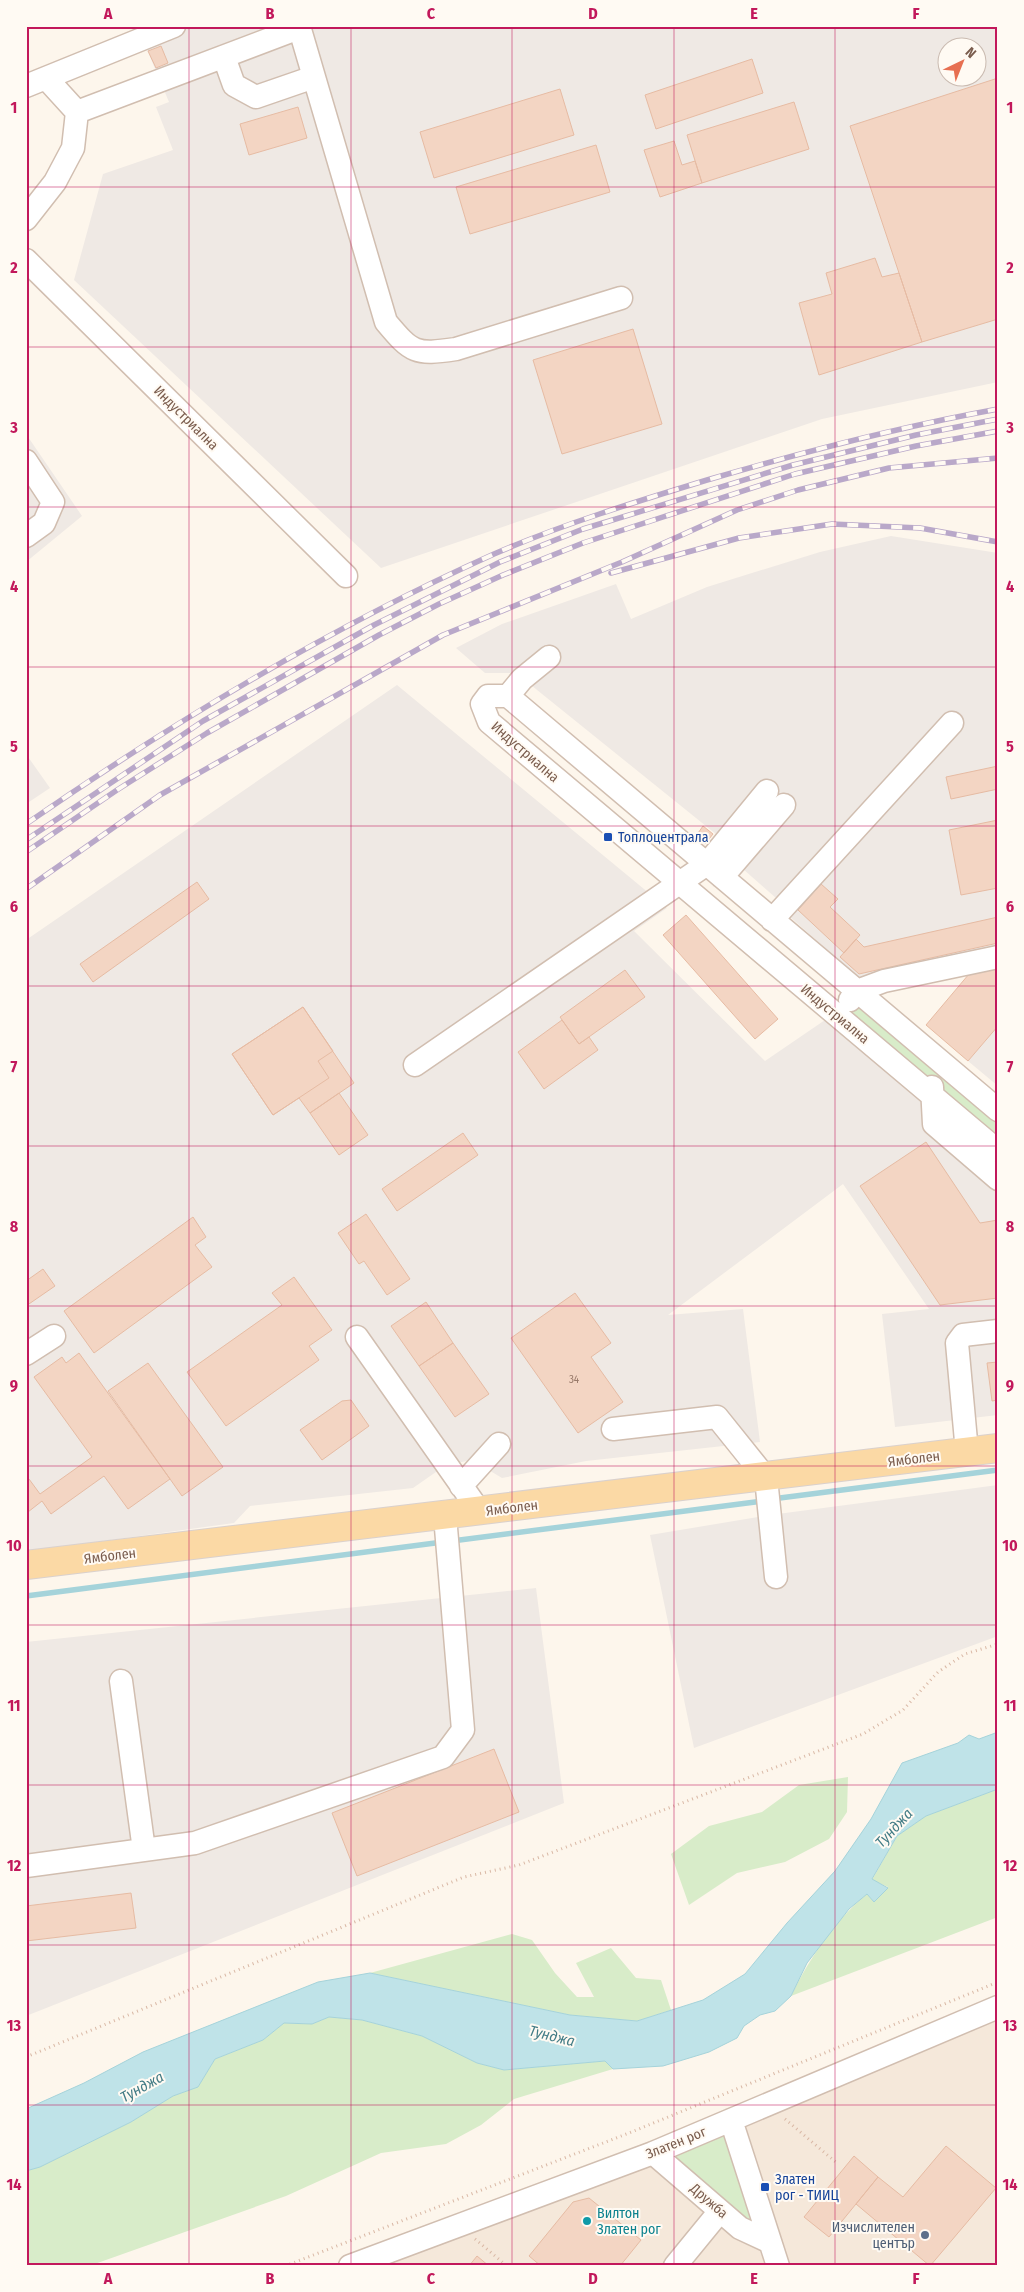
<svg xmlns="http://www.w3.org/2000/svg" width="1024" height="2292" font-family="'Fira Sans Condensed',sans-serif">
<rect width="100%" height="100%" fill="#fdf6ec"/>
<path fill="#f5e8da" d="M998,2007V2266H350Z"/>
<path fill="#efe9e4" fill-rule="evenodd" d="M137,26H998V382L822,419L381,568L74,280L103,174L173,150L156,107L169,102ZM946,48H976V78H946Z
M26,434L82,516L26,562Z
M891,536L998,553V948L860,979L788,915L910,783L894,769L776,898L726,854L732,847L516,673H485L456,648L502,624L616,584L631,619L707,587L820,552Z
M397,685L667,908L634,931L765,1061L825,1020L998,1165V1415L895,1427L882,1314L929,1309L843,1184L668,1315L743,1309L760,1442L586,1461L502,1478L472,1460L446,1465L413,1488L250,1506L234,1523L30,1551L29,1529H26V940Z
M26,754L50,788L26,804Z
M998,1026V1086L968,1061Z
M998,1485V1636L694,1748L650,1535L770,1515Z
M536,1588L564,1803L26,2016V1642Z"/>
<path fill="#d8ecc9" d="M857,991L998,1110V1151L837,1016Z
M848,1777L847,1812L829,1839L785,1862L737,1873L689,1905L671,1854L709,1826L762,1812L799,1785Z
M998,1789V1917L791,1996C810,1958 834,1921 867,1894L874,1902L888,1887L872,1880L897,1836L926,1816Z
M512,1934L532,1940L555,1973L577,1997H594L576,1963L611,1948L636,1978L661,1980L671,2010L637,2021L570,2015L370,1973Z
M329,2017L362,2020L422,2036L477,2063L504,2070L605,2061L613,2069L514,2099L481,2125L446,2144L381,2153L286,2196L89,2266H26V2171L40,2167L131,2122L173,2096L198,2087L215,2059L263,2040L284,2023L312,2024Z
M731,2120L770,2242L653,2153Z"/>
<path fill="#bfe3e8" stroke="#a5d3da" d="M998,1732V1789L926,1816L897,1836L872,1879L888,1888L874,1902L867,1894L849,1909L807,1963L791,1996L775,2011L760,2015L744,2026L737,2038L709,2052L663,2066L613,2069L605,2061L504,2070L477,2063L422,2036L362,2020L329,2017L312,2024L284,2023L263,2040L215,2059L198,2087L173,2096L131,2122L40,2167L26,2171V2109L84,2083L143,2052L318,1982L370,1973L570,2015L637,2021L703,2000L745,1974L787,1923L835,1871L871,1819L902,1763L958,1743L969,1735L979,1739Z"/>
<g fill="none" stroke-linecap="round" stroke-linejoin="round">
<path stroke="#a5d3da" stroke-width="5.5" d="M772,1499L998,1470
M452,1541L763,1501
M26,1596L443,1542"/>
</g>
<path fill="#f3d5c3" stroke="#e6bba3" d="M161,46L168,63L156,68L148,51Z
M752,59L763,93L656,129L645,95Z
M998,78V319L922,342L850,126Z
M560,89L574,135L434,178L420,132Z
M794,102L809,149L702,183L687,135Z
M298,107L307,138L249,155L240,124Z
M674,141L682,165L695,161L702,183L660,197L644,150Z
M596,145L610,192L470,234L456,187Z
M875,258L882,277L899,273L922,342L819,375L799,303L832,294L826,273Z
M633,329L662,424L562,454L533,360Z
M998,766V789L951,799L946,777Z
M998,820V888L961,895L949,830Z
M703,826L713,834L705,844L696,836Z
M197,882L209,899L93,982L80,964Z
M821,884L838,899L830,907L860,935L844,953L798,910Z
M686,915L778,1019L755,1039L663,935Z
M998,917V943L859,974L840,957L856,939L864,947Z
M998,968V1026L968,1061L926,1025L969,974Z
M625,970L645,997L579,1044L560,1017Z
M303,1007L354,1083L310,1113L299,1098L273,1115L232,1054Z
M303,1007L333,1051L318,1061L329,1078L273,1115L232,1054Z
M562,1020L579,1044L589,1037L598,1050L544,1089L518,1052Z
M339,1093L368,1135L339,1155L310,1113Z
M463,1133L478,1155L397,1211L382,1189Z
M926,1142L980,1223L998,1220V1298L940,1305L860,1186Z
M366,1214L410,1279L387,1295L364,1261L359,1264L338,1233Z
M193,1217L206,1237L195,1245L212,1267L94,1353L64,1311Z
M43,1269L55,1286L26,1306V1281Z
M294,1277L332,1330L309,1346L319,1360L226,1426L187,1372L282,1305L272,1293Z
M575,1293L611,1343L591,1357L623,1402L578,1433L511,1338Z
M426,1302L453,1343L419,1366L391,1326Z
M453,1343L489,1394L455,1417L419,1366Z
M79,1353L170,1479L128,1509L104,1476L51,1514L42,1501L28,1512L26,1481L29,1479L40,1494L92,1457L34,1377L62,1357L66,1363Z
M998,1362V1400L992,1401L987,1363Z
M148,1363L223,1467L182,1496L108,1391Z
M351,1400L369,1426L322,1460L300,1430L342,1401Z
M494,1749L519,1812L357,1876L332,1813Z
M131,1893L136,1928L26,1941V1906Z
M946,2146L996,2188L930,2266L856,2204L878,2177L903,2197Z
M854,2156L878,2177L829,2237L804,2217Z
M589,2198L641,2240L620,2266H541L529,2256L573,2202Z
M477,2256L489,2266H469Z"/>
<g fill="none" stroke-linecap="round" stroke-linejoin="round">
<defs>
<path id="minor" d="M299,26L386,322C412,353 415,355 456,349L621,298
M224,57L234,85L256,97L314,77
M26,86L174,26
M77,112L299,28
M26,219L55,182L73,148L77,112L46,78
M26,260L346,576
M26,461L53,502L44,523L26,536
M508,696L522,679L549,657
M722,877L784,805
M772,920L952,723
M850,1000L857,991L884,981L998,957
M415,1065L707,864L767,791
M932,1087L934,1124L998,1179
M998,1110L508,696H488L482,704L489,722L998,1151
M357,1337L480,1512
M26,1354L54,1336
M613,1429L717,1417L766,1478L776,1577
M967,1452L957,1343L963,1335L998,1331
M461,1486L499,1444
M121,1681L144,1850
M26,1866L195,1843L443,1757L463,1730L445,1516
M731,2120L778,2266
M653,2153L740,2228L770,2242
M350,2266L653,2153L998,2007
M675,2266L720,2211"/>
<path id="major" d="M26,1565L998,1448"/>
</defs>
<use href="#minor" stroke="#d1beb0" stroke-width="25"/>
<use href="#major" stroke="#dad1cd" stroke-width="30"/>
<path stroke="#d9b8a5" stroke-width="3" stroke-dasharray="1 4" stroke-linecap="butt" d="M26,2057L464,1877L519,1865L863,1734L903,1710L938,1672L965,1654L998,1644
M785,2119L838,2164
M475,2239L507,2266
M285,2266L629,2133L998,1982"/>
<use href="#minor" stroke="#fff" stroke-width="22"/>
<use href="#major" stroke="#fbd9a5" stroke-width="28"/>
<defs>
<path id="rail" d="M611,573L739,538L832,524L920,528L998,542
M26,824C175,721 329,628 494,554C563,524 635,502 707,480C803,452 899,427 998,409
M26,840L203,721L374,625L500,562L583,529L793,465L916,435L998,419
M26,852L117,790L207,733L379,635L439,604L503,575L583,543L795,474L916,446L998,431
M26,889L160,795L443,635L622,562L737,510L798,490L889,468L998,458"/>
</defs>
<use href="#rail" stroke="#b9a8c9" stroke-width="5.5"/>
<use href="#rail" stroke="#fffaf3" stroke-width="4" stroke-dasharray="11" stroke-linecap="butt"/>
</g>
<path fill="none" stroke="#c2185b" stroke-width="1" stroke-opacity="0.55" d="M189,26V2266M351,26V2266M512,26V2266M674,26V2266M835,26V2266M26,187H998M26,347H998M26,507H998M26,667H998M26,826H998M26,986H998M26,1146H998M26,1306H998M26,1466H998M26,1625H998M26,1785H998M26,1945H998M26,2105H998"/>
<g fill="#1a4fb4" stroke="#fffaf3" stroke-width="2">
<rect x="603" y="832" width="10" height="10" rx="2.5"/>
<rect x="760" y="2182" width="10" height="10" rx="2.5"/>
</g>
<circle fill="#0f9aa8" stroke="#fffaf3" stroke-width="2" cx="587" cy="2221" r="5"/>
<circle fill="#5c6f8a" stroke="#fffaf3" stroke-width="2" cx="925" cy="2235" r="5"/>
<g text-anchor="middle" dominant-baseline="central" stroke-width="4" stroke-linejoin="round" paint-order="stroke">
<g font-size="11" fill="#987a6a">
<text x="574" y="1379">34</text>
</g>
<g font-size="14" fill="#7a5c4d" stroke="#fffaf3">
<text transform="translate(186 418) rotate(45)">Индустриална</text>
<text transform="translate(525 752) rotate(41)">Индустриална</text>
<text transform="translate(835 1014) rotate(40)">Индустриална</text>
<text transform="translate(914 1459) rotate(-7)">Ямболен</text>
<text transform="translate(512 1508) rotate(-7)">Ямболен</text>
<text transform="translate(110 1556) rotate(-7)">Ямболен</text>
<text transform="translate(676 2143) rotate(-22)">Златен рог</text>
<text transform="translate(709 2201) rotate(41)">Дружба</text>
</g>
<g font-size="14" fill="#164399" stroke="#fffaf3" text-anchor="start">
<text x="618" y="837">Топлоцентрала</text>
<text x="775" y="2179">Златен<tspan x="775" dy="16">рог - ТИИЦ</tspan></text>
</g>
<g font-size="14" fill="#0d838f" stroke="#fffaf3" text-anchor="start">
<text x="597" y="2213">Вилтон<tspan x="597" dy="16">Златен рог</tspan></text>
</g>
<g font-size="14" fill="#4e5e75" stroke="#fffaf3" text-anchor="end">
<text x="915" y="2227">Изчислителен<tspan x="915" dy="16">център</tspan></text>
</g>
<g font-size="15" font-style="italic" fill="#437c86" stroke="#fffaf3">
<text transform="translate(894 1828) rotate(-47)">Тунджа</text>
<text transform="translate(552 2036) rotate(14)">Тунджа</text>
<text transform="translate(142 2087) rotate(-29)">Тунджа</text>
</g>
</g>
<rect width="1024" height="2292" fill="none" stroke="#fffaf3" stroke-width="55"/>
<g transform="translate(962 62) rotate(43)"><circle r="24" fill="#fffaf3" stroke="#cabbb1"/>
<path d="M0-4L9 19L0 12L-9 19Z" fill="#e76f51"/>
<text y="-8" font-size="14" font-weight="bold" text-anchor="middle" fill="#7a5c4d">N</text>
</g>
<rect x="28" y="28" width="968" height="2236" fill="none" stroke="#c2185b" stroke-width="2"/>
<g font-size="16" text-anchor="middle" font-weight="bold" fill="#c2185b">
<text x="108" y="19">A</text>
<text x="270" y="19">B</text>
<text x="431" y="19">C</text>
<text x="593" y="19">D</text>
<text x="754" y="19">E</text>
<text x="916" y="19">F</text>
<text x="14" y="113">1</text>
<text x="1010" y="113">1</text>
<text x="14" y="273">2</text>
<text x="1010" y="273">2</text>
<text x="14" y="433">3</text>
<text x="1010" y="433">3</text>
<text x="14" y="592">4</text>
<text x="1010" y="592">4</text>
<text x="14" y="752">5</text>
<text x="1010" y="752">5</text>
<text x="14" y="912">6</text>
<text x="1010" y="912">6</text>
<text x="14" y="1072">7</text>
<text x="1010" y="1072">7</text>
<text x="14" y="1232">8</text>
<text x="1010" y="1232">8</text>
<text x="14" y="1391">9</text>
<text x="1010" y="1391">9</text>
<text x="14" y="1551">10</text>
<text x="1010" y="1551">10</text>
<text x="14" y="1711">11</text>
<text x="1010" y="1711">11</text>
<text x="14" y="1871">12</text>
<text x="1010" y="1871">12</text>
<text x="14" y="2031">13</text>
<text x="1010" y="2031">13</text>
<text x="14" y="2190">14</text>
<text x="1010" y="2190">14</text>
<text x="108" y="2284">A</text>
<text x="270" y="2284">B</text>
<text x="431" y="2284">C</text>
<text x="593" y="2284">D</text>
<text x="754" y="2284">E</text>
<text x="916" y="2284">F</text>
</g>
</svg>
